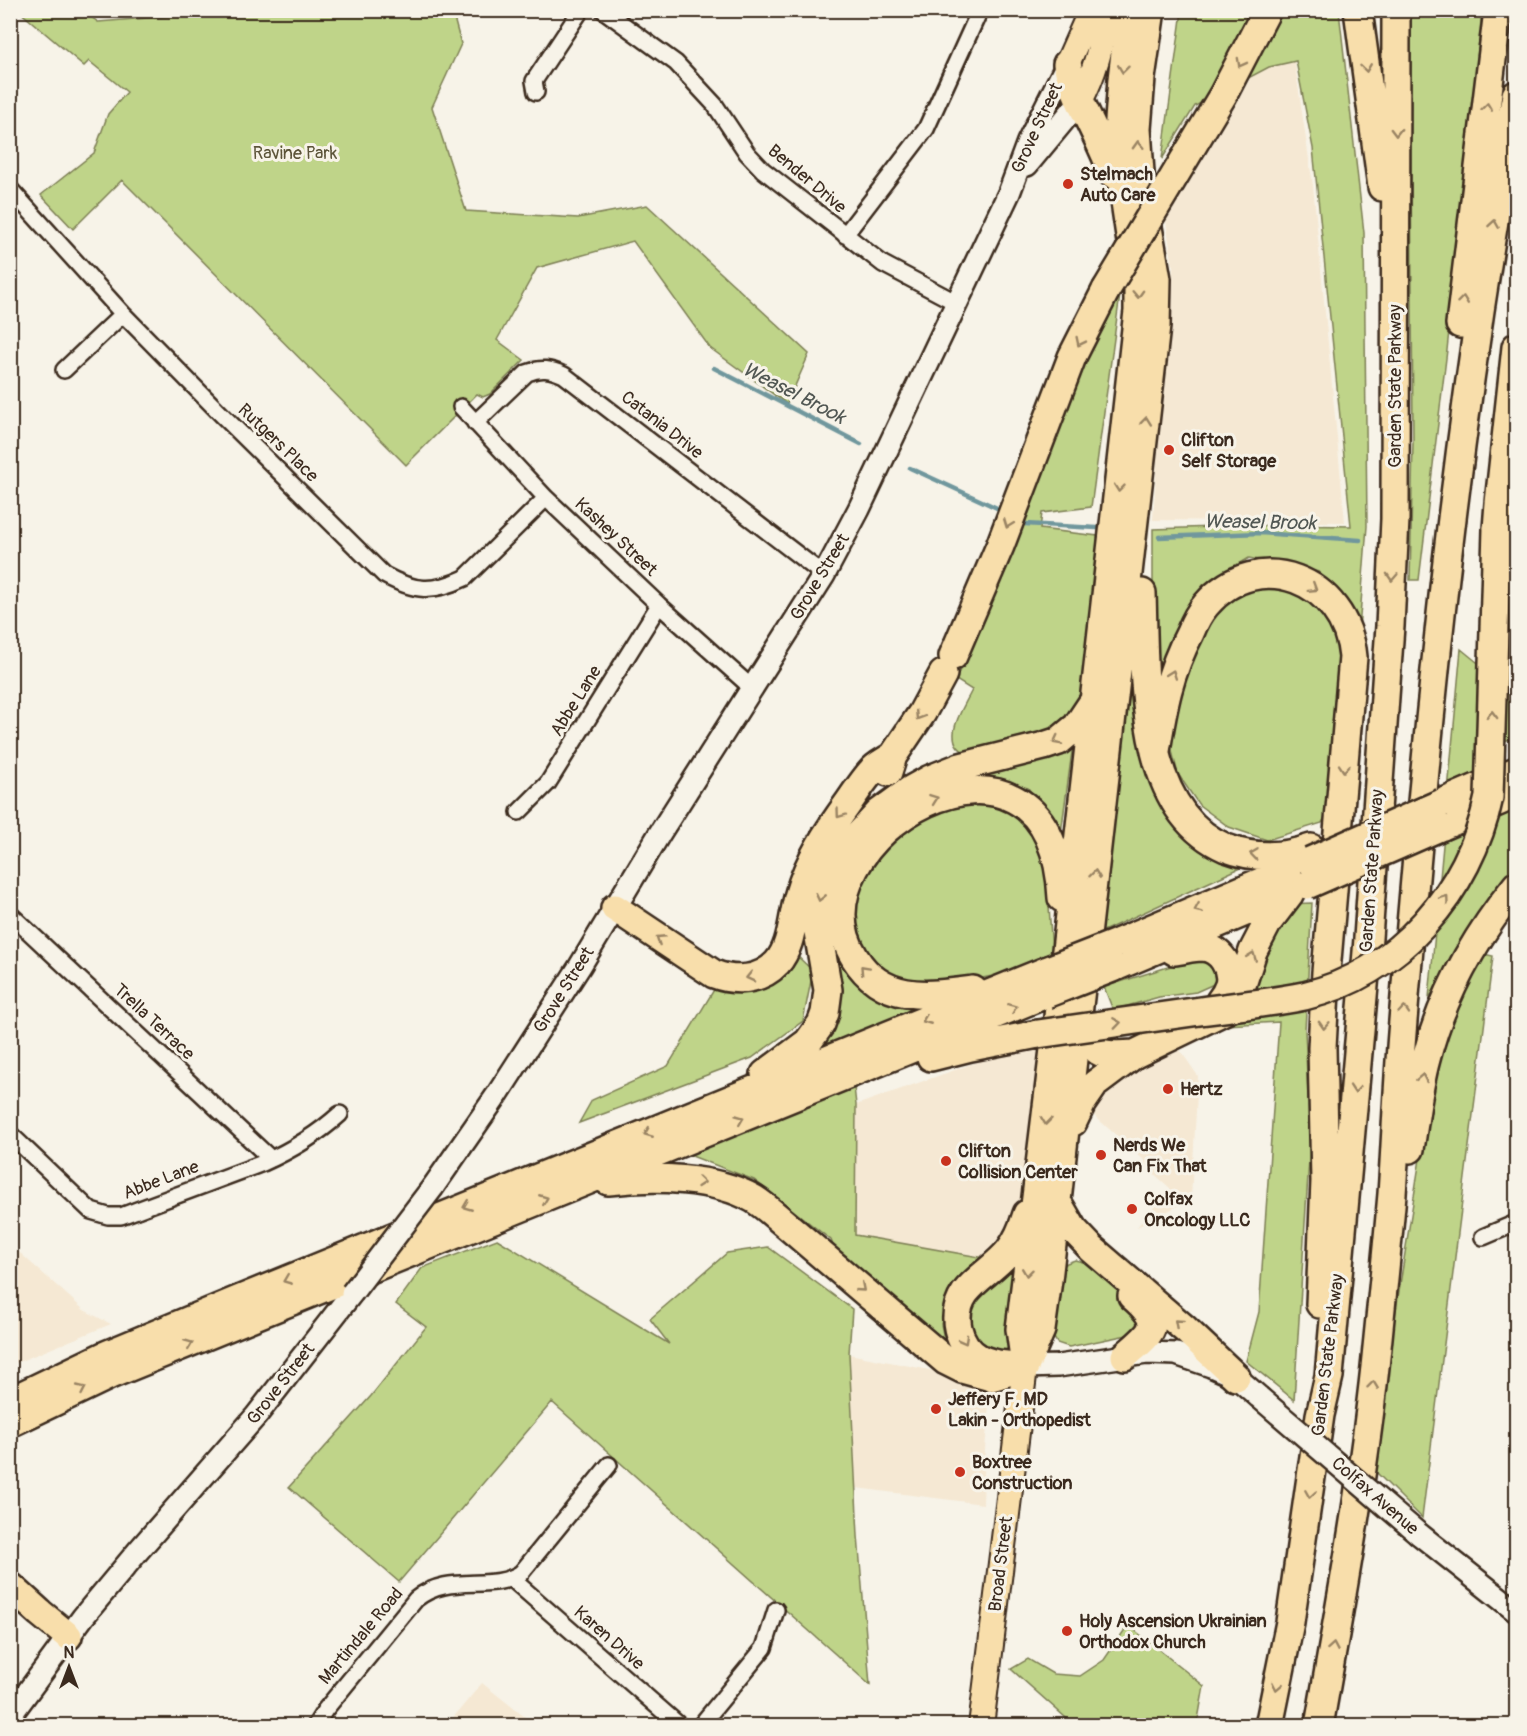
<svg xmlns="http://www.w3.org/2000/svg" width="1527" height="1736" font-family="Pangolin,sans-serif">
<rect width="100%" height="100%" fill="#f7f3e8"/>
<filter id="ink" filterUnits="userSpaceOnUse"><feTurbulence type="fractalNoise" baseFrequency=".0167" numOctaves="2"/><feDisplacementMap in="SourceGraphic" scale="12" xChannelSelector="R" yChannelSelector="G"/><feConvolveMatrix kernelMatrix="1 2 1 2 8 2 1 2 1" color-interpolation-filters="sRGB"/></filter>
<g filter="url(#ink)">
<path fill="#f5e8d3" d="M1287,12L1313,186L1345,522L1153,520L1160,409L1173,267L1166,221L1232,111Z
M1516,553V679L1505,669L1507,607Z
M1044,1044L1025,1206L991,1259L855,1235L856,1105L1014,1049Z
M1180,1050L1198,1076L1191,1199L1137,1227L1170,1188L1143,1164L1145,1161L1090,1112L1104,1093L1134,1071Z
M11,1245L84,1310L111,1324L11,1365Z
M849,1354L955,1375L982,1386L987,1393L989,1405L985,1449L983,1504L856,1488Z
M482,1683L535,1725H447Z"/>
<path fill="#bfd489" stroke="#7d7f54" stroke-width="1.5" d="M198,10L444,11L454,18L461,44L432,107L466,211L578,218L647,205L809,354L787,404L710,348L633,241L537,268L497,340L524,360L490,394L483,397L477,394L406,465L122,180L73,229L41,195L94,153L108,114L127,92L89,61L84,66L19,11H83L98,22L185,15Z
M1182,11H1339L1364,233L1367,526L1359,629L1319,572L1249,558L1203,585L1153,680V529L1279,525L1351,526L1313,148L1296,61L1269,67L1195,106L1162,159Z
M1410,11H1482L1447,350L1419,580H1410L1413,442Z
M1122,280L1091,507L1042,513L1040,529L1098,536L1087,685L1067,728L969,754C938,743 963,709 972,690L956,680L1089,331Z
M1270,584L1312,593L1344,653L1332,802L1322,823L1267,840L1229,827L1199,805L1178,774L1167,732L1201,622L1232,593Z
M1132,619C1135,648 1137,677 1139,706C1140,724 1141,743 1144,761C1154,813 1192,850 1240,868L1099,933Z
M1461,649L1516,694V736L1476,754L1498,816L1516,808V870L1487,907L1429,998Z
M1073,744L1061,833L1028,788L963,772Z
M988,800L1033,827L1047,875L1052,952L1008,973L931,988L897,982L861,951L854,898L878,852L923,814Z
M827,902L835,931L921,1008L798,1061L806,1054Z
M1312,903L1305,1030L1310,1143L1294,1400L1246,1361L1259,1312L1279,1022L1227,1025L1286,904Z
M793,952L813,971L803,1021L752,1058L579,1123L592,1100L668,1066L715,988L741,990L776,982Z
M1479,953L1493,956L1422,1518L1371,1467L1440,1033Z
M1190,960L1211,964L1216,983L1196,992L1159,997L1113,1010L1104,987Z
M854,1087L856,1105L855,1235L985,1258L950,1291L941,1324L946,1349L835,1251L831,1240L754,1180L689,1155Z
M497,1239L669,1344L650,1319L727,1253L768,1247L852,1309L849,1354L858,1536L870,1685L552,1402L399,1582L289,1487L371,1396L426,1327L396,1304L422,1268Z
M1018,1255L1009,1348L1002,1352L987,1348L968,1331L972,1303Z
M1075,1260L1087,1263L1138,1309V1329L1132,1334L1069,1347L1057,1343L1051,1333L1059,1270L1067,1263Z
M1128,1625L1204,1686L1197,1725H1074L1011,1669L1028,1659L1053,1674L1080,1676L1104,1660Z"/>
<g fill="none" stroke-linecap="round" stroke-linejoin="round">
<path stroke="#6f979d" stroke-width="4.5" d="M714,368L861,444
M910,468L997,508
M1025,524L1097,528
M1159,537L1260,533L1360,540
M1504,542H1516"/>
<defs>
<path id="street" d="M603,10L676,63L715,105L747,153L763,170L883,264L957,303
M536,92L534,81L581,10
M10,189L123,314L223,416L384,575C415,592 433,593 465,578L546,498
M845,235L926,129L980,10
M64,370L123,314
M461,407L546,498L659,605L752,688
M475,423L527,373C541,367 551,369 564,375L824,575
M519,812L548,783L659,605
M10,914L271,1159
M10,1134L91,1211L108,1216H121L263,1163C292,1150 317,1135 340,1114
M1483,1237L1516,1223
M512,1579L680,1726
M315,1726L325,1710L416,1599C449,1572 492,1593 521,1573L609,1465
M700,1726L764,1648L776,1610"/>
<path id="secondary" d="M1027,165L1080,101
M433,1187L497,1095L580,966L660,833L824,575L859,509L1009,193L1028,142L1067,64
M1025,1367L1058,1366L1147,1353L1176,1354L1211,1366L1236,1377L1259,1397
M1419,1534L1516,1611
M10,1716L83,1617L138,1551L256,1416L352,1293"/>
<path id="primary" d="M1067,64L1091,10
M1080,101C1095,73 1103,42 1107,10
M981,1726L1025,1367"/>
<path id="highway" d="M1358,10L1382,187
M1067,64C1077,103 1100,137 1113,174
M1460,324L1498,10
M1497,529L1499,503L1516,347
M1142,593C1145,674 1137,810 1226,848C1255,859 1283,858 1311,848
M953,656L1000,546L1072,357L1106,290
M1156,751C1163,707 1169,673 1190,633C1194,623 1199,613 1206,605C1258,544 1346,580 1353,657L1326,972L1322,1048L1325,1181L1320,1304
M888,772L893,756L922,713L943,674
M1442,803L1516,771
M1440,827L1516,794
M615,908L714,974C735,982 760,981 777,963C793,945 792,916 799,894C809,859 828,831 849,802C856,792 863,781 871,772C876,765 886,761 893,756
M1117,943L1310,861
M1174,951C1183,950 1193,947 1202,947C1220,948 1233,968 1229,985C1227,991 1224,996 1220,1001
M1115,967L1288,894
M973,990C928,996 883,1003 855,958C781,841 1051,681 1062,898
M1079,1019C1095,1054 1095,1057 1135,1054
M931,1057L971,1047L1038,1034
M765,1074L808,1042L821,1024L825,1013L828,990L816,920L820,893L831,865L879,813L912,789L930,779L960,767L1044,746L1059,741L1077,726L1093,702
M1073,1122L1082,1103L1095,1084L1135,1054L1230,1008L1241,988L1253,951L1268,922L1290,893
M1410,1149C1415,1119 1418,1088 1426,1059C1442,996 1476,936 1516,886
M608,1181C652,1176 714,1176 754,1199C762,1204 769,1210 776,1216L946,1361L962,1369L991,1377L1025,1367
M1058,1203L1073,1229L1092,1249L1185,1329L1236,1377
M1125,1356C1152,1332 1166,1325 1132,1296
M1006,1365C997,1364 988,1363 979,1358C957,1345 950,1315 965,1293C977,1277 996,1267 1009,1251C1017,1241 1023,1227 1027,1214
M1025,1365L1020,1329L1065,959L1138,311V290L1119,161L1118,134L1122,79L1130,10
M1025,1367L1041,1330L1048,1280L1156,326L1157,279L1141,187L1137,129L1141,78L1151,10
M10,1401L108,1354L238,1300L1048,970
M10,1423L110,1375L1046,994
M10,1586L40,1613L68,1636
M1269,1726L1290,1622L1320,1415L1329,1376L1367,952L1390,626L1395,519L1396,10
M1319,1726C1340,1606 1362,1487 1375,1367C1381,1309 1387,1251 1392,1194C1396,1136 1398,1078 1403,1021C1428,711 1459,401 1516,95"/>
</defs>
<use href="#street" stroke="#3b2a1e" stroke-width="20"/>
<use href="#secondary" stroke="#3b2a1e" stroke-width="26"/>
<use href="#primary" stroke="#3b2a1e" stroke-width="28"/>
<use href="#highway" stroke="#3b2a1e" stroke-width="32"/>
<use href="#street" stroke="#f7f3e8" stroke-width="15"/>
<use href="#secondary" stroke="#f7f3e8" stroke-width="21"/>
<use href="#primary" stroke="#f8deab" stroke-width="24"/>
<use href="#highway" stroke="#f8deab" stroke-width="27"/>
<defs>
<path id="secondary-bridge" d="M352,1293L433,1187
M1259,1397L1419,1534"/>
<path id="highway-bridge" d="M1106,290L1223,95L1267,10
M1310,861L1442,803
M1307,885L1440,827
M1048,970L1117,943
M1046,994L1115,967
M1038,1034C1092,1026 1146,1019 1200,1011C1234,1006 1270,1003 1304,996C1399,974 1470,890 1489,797L1497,529"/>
</defs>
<use href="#secondary-bridge" stroke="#3b2a1e" stroke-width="26" stroke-linecap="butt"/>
<use href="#highway-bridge" stroke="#3b2a1e" stroke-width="32" stroke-linecap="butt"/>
<use href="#secondary-bridge" stroke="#f7f3e8" stroke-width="21"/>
<use href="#highway-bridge" stroke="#f8deab" stroke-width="27"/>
</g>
<defs><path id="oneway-chevron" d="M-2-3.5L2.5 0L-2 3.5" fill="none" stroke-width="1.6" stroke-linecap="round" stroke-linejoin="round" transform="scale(1.5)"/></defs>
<g stroke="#9a8464">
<use href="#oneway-chevron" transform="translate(1241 63) rotate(118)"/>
<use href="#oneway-chevron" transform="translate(1366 68) rotate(82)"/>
<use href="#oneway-chevron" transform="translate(1123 69) rotate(97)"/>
<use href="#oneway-chevron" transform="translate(1487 107) rotate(-83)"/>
<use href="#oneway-chevron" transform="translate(1396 132) rotate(91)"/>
<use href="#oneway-chevron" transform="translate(1138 145) rotate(-92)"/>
<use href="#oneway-chevron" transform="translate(1494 224) rotate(-81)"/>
<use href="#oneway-chevron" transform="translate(1138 294) rotate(88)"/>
<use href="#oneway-chevron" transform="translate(1463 300) rotate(-83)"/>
<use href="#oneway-chevron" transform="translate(1080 342) rotate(116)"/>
<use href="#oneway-chevron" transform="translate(1146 421) rotate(-84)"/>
<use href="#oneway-chevron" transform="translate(1119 488) rotate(96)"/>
<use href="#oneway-chevron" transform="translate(1008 524) rotate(111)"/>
<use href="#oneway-chevron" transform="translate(1392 577) rotate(93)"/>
<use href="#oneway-chevron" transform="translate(1313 588) rotate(32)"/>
<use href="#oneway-chevron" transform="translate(1172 674) rotate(-70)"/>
<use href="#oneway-chevron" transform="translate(1492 715) rotate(-89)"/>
<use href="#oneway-chevron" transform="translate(919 716) rotate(122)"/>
<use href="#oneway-chevron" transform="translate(1057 741) rotate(153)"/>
<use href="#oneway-chevron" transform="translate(1344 768) rotate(95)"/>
<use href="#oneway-chevron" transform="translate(934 799) rotate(-20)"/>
<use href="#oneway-chevron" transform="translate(840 814) rotate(126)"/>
<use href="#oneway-chevron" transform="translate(1254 854) rotate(-172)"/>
<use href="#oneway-chevron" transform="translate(1095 874) rotate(-83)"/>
<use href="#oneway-chevron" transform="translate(820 897) rotate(103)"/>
<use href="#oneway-chevron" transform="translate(1445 899) rotate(-54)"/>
<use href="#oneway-chevron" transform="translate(1198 909) rotate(157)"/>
<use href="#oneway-chevron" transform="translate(660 939) rotate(-147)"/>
<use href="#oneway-chevron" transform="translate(1252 956) rotate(-69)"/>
<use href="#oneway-chevron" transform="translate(864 969) rotate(-133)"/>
<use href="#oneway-chevron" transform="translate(750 977) rotate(167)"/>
<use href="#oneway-chevron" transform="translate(1013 1008) rotate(-22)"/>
<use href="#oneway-chevron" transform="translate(1404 1010) rotate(-85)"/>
<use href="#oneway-chevron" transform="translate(926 1020) rotate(158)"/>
<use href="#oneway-chevron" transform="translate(1117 1023) rotate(-8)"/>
<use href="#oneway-chevron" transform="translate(1324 1025) rotate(93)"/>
<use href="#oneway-chevron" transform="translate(1422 1078) rotate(-79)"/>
<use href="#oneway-chevron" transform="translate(1355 1089) rotate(95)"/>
<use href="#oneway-chevron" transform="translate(740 1119) rotate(-22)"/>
<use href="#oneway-chevron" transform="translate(1046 1121) rotate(97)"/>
<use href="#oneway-chevron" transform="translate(648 1133) rotate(158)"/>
<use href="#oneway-chevron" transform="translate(701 1182) rotate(6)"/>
<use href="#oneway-chevron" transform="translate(544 1199) rotate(-22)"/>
<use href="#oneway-chevron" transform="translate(467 1206) rotate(158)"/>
<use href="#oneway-chevron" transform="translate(1027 1272) rotate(97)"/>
<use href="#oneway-chevron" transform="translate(287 1280) rotate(158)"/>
<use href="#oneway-chevron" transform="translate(861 1288) rotate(41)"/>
<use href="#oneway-chevron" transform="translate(1178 1323) rotate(-139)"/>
<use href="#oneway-chevron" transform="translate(964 1340) rotate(61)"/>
<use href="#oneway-chevron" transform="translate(189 1344) rotate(-22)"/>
<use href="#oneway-chevron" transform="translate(1373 1385) rotate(-83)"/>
<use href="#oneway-chevron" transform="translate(82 1389) rotate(-25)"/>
<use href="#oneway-chevron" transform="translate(1310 1494) rotate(99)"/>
<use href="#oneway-chevron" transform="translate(1333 1647) rotate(-80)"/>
<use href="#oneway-chevron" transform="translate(1277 1686) rotate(101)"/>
</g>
</g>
<g fill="#c8321e" stroke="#f7f3e8" stroke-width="2">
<circle cx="1068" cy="184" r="6"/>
<circle cx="1169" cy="450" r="6"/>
<circle cx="1168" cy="1089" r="6"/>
<circle cx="1101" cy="1155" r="6"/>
<circle cx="946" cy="1161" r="6"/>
<circle cx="1132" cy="1209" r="6"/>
<circle cx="936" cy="1409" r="6"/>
<circle cx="960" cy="1472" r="6"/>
<circle cx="1067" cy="1631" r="6"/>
</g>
<g text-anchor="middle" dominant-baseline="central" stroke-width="6" stroke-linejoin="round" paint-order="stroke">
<g font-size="18" fill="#3b2a1e" stroke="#f7f3e8">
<text transform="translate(1037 128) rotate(-65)">Grove Street</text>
<text transform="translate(807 179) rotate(40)">Bender Drive</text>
<text transform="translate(1395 386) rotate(-90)">Garden State Parkway</text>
<text transform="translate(662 425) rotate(38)">Catania Drive</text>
<text transform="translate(278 443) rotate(44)">Rutgers Place</text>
<text transform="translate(616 537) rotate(43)">Kashey Street</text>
<text transform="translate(820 577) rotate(-59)">Grove Street</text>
<text transform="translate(576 701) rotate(-58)">Abbe Lane</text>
<text transform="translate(1372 871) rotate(-86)">Garden State Parkway</text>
<text transform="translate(564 990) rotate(-58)">Grove Street</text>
<text transform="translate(154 1022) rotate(43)">Trella Terrace</text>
<text transform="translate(161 1180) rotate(-21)">Abbe Lane</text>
<text transform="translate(1328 1355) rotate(-83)">Garden State Parkway</text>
<text transform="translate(281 1384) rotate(-52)">Grove Street</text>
<text transform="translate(1375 1496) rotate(41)">Colfax Avenue</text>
<text transform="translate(1001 1564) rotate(-83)">Broad Street</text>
<text transform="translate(361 1636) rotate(-50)">Martindale Road</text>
<text transform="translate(609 1638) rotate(41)">Karen Drive</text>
</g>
<g font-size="18" fill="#5c5439" stroke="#f7f3e8">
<text x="295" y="153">Ravine Park</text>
</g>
<g font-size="18" font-weight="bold" fill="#3b2a1e" stroke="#f7f3e8" text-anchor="start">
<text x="1080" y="174">Stelmach<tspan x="1080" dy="21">Auto Care</tspan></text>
<text x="1181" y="440">Clifton<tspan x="1181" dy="21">Self Storage</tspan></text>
<text x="1180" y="1089">Hertz</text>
<text x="1113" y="1145">Nerds We<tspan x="1113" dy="21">Can Fix That</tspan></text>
<text x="958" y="1151">Clifton<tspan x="958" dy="21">Collision Center</tspan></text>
<text x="1144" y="1199">Colfax<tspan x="1144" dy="21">Oncology LLC</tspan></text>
<text x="948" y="1399">Jeffery F, MD<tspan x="948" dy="21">Lakin - Orthopedist</tspan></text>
<text x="972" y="1462">Boxtree<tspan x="972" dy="21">Construction</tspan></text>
<text x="1079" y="1621">Holy Ascension Ukrainian<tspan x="1079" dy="21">Orthodox Church</tspan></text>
</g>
<g font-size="20" font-style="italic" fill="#515753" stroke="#f7f3e8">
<text transform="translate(794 393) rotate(27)">Weasel Brook</text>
<text transform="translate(1260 522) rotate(1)">Weasel Brook</text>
</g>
</g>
<rect width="1527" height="1736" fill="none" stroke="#f7f3e8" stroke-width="36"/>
<rect x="18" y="18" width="1491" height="1700" fill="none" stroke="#3b2a1e" stroke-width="2" filter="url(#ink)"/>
<g transform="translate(69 1667)" stroke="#f7f3e8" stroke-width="4.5" paint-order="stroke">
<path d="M0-4.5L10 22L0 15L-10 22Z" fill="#3b2a1e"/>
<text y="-9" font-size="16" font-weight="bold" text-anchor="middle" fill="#3b2a1e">N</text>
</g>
</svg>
